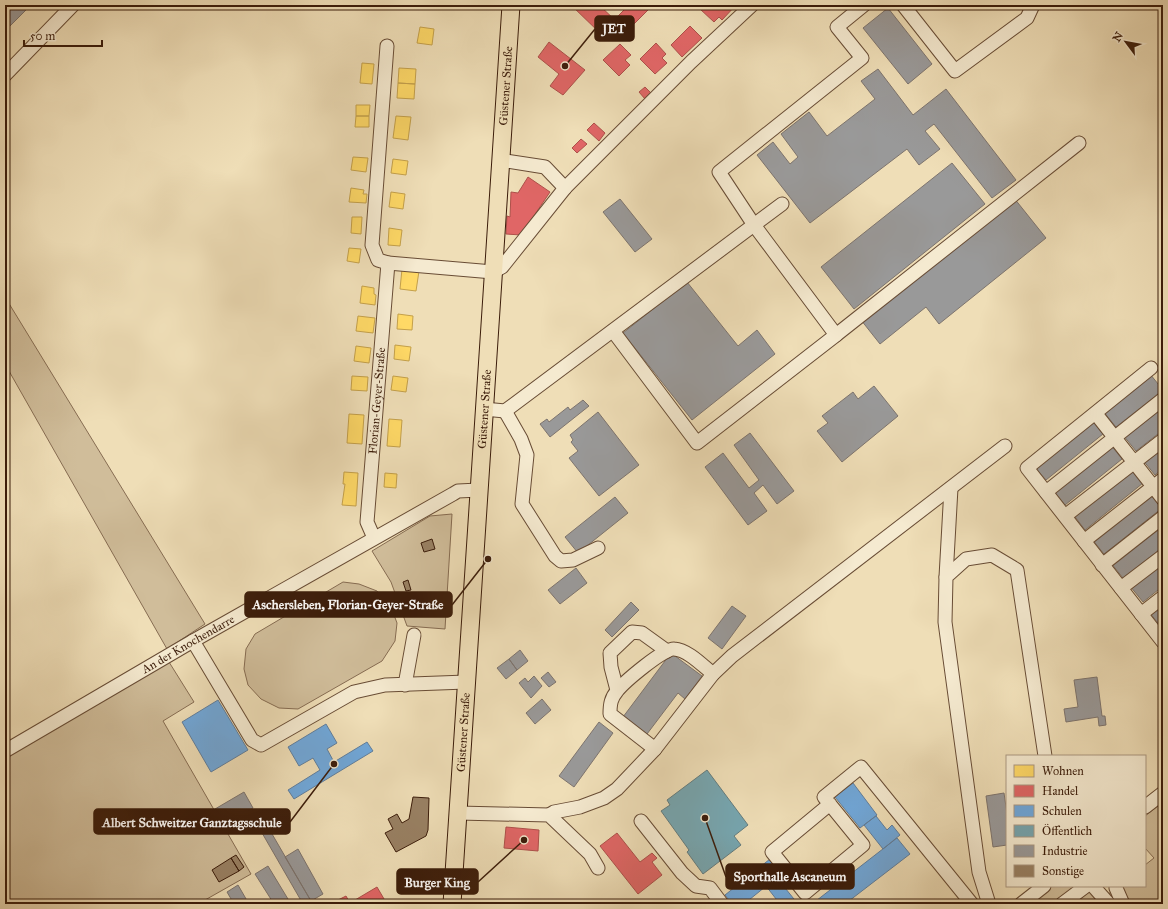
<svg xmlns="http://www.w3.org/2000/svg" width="1168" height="909" font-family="'IM FELL Great Primer',serif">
<rect width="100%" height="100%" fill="#efdeb7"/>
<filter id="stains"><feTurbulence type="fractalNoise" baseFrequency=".005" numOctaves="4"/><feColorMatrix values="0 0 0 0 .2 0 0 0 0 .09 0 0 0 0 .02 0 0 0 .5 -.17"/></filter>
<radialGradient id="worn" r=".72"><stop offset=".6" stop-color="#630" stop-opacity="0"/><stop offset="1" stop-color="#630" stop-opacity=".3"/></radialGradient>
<path fill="#d0bd9a" stroke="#866c52" d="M5,297L205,624L167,649L5,364Z
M452,514L445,629L407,626L391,582L372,551L430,516Z
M343,582L359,584L377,591L391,607L397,623L395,641L382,661L298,709L279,708L261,699L248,685L244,669L246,649L255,634Z
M169,662L194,702L163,721L251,874L198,904H5V757Z
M1162,803L1163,904H1026L1050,886H1099L1107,895L1119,886H1145V865L1154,858L1145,848V816Z"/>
<path fill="#ffd966" stroke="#c4a04a" d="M420,27L434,29L432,45L417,43Z
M362,63L374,64L372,84L360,83Z
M399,68L416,69L415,84L398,83Z
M398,83L415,84L414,99L397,98Z
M356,105H370L369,116H356Z
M356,116H369V127H355Z
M396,116L411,117L408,140L393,138Z
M353,157L368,158L366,172L351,170Z
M393,159L408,161L406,175L391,173Z
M351,188L364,190L363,194H367L366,203L349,202Z
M391,192L405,194L403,209L389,207Z
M352,217H362L361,234L351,233Z
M389,228L402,230L400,246L388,245Z
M349,248L361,249L359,263L347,261Z
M402,269L419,271L416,291L400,289Z
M362,286L374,288V294L376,295L375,305L360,303Z
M398,314L413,316L412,330L397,329Z
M358,316L375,318L373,333L356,331Z
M395,345L411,347L409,361L394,359Z
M356,346L371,348L369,363L354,361Z
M352,376L368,377L367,391L351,390Z
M393,376L408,378L406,392L391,390Z
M349,414L364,415L362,444L347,443Z
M389,419L402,420L400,447L387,446Z
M344,472L358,473L356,506L342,505L345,484H343Z
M385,473L397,474L396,488L384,487Z"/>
<path fill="#e06666" stroke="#ae504a" d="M571,5H599L616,21L602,35Z
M620,5H653L629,29L617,17L625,9Z
M704,5H736L722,20L719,17L714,22L700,9Z
M690,26L702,38L682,57L671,45Z
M549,42L585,70L563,95L550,86L559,74L538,57Z
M656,43L666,54L662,58L667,63L655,74L640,59Z
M620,44L631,55L625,60L630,65L619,76L603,60Z
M645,87L651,93L645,99L639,92Z
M594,123L605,133L599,141L587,130Z
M581,139L587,144L577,153L572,148Z
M528,177L550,192L521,235L506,234L507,216L510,217L511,192L518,193Z
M506,827L539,830L538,851L504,848Z
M617,833L640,862L652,853L657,858L652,862L662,875L638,894L600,846Z
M377,887L387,904H348L350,903Z
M346,896L350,903L338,904L336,901Z"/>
<path fill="#6fa8dc" stroke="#5f7e9d" d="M218,700L248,750L211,772L182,722Z
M326,724L337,743L327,749L334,762L367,742L373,751L294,799L288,790L320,770L313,758L299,766L288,747Z
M853,783L877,815L860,828L835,797Z
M876,816L887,830L892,825L900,835L883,849L864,825Z
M897,838L910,854L845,904H812Z
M770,859L781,874L744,904H732L725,895Z
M777,878L798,904H780L766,886Z"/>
<path fill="#76a5af" stroke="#647c7e" d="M707,770L748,825L734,836L741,845L703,874L687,852L689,850L661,811L670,805L667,800Z"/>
<path fill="#999" stroke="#7d746e" d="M5,5H31L5,31Z
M888,8L932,64L908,84L863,28Z
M878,69L913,115L946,89L1016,180L992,198L934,124L925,131L940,149L919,165L907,149L810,223L757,155L773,142L790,164L798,157L781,134L809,112L827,136L875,99L861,81Z
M952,163L985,204L854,309L821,267Z
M1014,198L1046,238L939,324L926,307L880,344L861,320Z
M620,199L652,239L635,252L603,212Z
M687,282L738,346L757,330L775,354L692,420L623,333Z
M1150,374L1163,390L1116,427L1103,411Z
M874,386L898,416L842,462L817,431L828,423L822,416L853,392L858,399Z
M583,400L589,406L550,437L540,424L547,419L549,422L568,407L570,410Z
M1163,403V430L1136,451L1123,435Z
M598,412L639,465L599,496L569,458L578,451L571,442L573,440L570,435Z
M1092,420L1103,434L1046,480L1034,466Z
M750,433L794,491L777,504L763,485L754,493L767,511L748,525L705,467L723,453L749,488L759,480L734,445Z
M1163,443V468L1155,475L1142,459Z
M1110,444L1122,459L1065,505L1053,490Z
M1130,468L1143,483L1085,530L1073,514Z
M1149,493L1162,508L1104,554L1092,539Z
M615,497L628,513L578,553L565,537Z
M1163,521V547L1123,578L1111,563Z
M1163,560V586L1143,602L1130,586Z
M576,568L587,583L560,604L548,590Z
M1163,601V626L1162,628L1149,612Z
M631,602L639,610L612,637L605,630Z
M732,606L746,616L722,649L708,638Z
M520,650L528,661L517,670L509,659Z
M671,653L702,676L685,699L678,693L647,734L623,717Z
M509,659L517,670L506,679L497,668Z
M548,672L556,682L549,687L541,678Z
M534,676L542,686L531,698L519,683L525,678L528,682Z
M1097,677L1102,716H1105L1106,725L1099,726L1098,717L1066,722L1064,709L1078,707L1074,680Z
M542,699L551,710L535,724L526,713Z
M599,722L613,733L574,787L559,776Z
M244,792L253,808L224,825L215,809Z
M1004,793L1007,814V845L993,847L986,796Z
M261,815L311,901L306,904H303L254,819Z
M298,849L323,894L311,901L285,857Z
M268,866L291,904H274L255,874Z
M238,885L249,904H234L227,892Z"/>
<path fill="#998164" stroke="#3b1c0a" d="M432,539L435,549L424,552L421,543Z
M408,580L411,590L406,591L403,582Z
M413,797L429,798L428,830L426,836L396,852L385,833L393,829L388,819L397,814L402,823L409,819Z
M236,855L244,867L239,871L231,858Z
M231,858L239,871L219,882L212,870Z"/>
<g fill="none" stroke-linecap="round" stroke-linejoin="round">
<defs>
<g id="minor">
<path d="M903,5L955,71L1027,18L1033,5"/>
<path d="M5,75L73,5"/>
<path d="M500,160L545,167L565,188"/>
<path d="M388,263L493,272L502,267L565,188L691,62L752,5"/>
<path d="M613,331L697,443L836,335L754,225L719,172L862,58L837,27L864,5"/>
<path d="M836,335L1079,143"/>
<path d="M1151,368L1027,468L1163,642"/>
<path d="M484,409L505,411L782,204"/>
<path d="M505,411L521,439L527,455L522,504L555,556L561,561L573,560L598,548"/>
<path d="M1096,414L1163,499"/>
<path d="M1046,492L1163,399"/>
<path d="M1065,516L1163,440"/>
<path id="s1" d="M374,538L367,522L388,263L378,260L372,245L387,46"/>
<path d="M1084,541L1163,479"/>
<path d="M1102,565L1163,517"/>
<path d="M946,577L951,488"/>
<path d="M1121,588L1163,556"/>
<path d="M1141,614L1163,597"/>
<path d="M193,641L252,740L261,745L354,692L385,685L466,682"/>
<path d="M405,685L414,635"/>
<path d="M617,690L611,667L610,653L632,632L642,633L667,651"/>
<path d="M655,749L610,714C610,704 611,698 617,691C624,682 664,648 674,649C688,650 702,665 713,674"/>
<path id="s2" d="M5,751L193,641L453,494L458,491L479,490"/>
<path d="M830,804L772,852L805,893L863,845L824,797L861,767L972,904"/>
<path d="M1145,807L1163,793"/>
<path d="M458,813L549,815L590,854L598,868"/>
<path d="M549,815L554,812L580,807L604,798L617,789L655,749L713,674L732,656L1005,446"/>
<path d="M641,821L682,873L696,886L710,888L722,904"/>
<path d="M1093,886L1109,904"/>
<path d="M1116,888L1123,904"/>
<path d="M989,904L979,872L945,622L946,577L966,559L992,555L1017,570L1045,756"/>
<path d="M1021,904L1044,886"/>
<path d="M1062,904L1086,886"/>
</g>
<g id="major">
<path id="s3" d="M452,904L511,5"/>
</g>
</defs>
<use href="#minor" stroke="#684c35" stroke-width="15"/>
<use href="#major" stroke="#3b1c0a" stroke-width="19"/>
<use href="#minor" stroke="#f5ead0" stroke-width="13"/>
<use href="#major" stroke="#efdeb7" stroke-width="17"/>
</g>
<g text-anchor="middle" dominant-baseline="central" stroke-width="4" stroke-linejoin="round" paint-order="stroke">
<g font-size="12" fill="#3b1c0a" stroke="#f5ead0">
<text stroke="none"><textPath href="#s3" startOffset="820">Güstener Straße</textPath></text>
<text stroke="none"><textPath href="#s1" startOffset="139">Florian-Geyer-Straße</textPath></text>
<text stroke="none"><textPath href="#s3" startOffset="496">Güstener Straße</textPath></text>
<text stroke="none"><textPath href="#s2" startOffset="212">An der Knochendarre</textPath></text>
<text stroke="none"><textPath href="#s3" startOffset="172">Güstener Straße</textPath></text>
</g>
</g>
<path fill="none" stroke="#3b1c0a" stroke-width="1.5" d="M565 66L595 29M488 559L452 605M334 764L290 822M705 818L726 877M524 840L478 882"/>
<g fill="#3b1c0a" stroke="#f5ead0" stroke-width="1.5">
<circle cx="565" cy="66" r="4"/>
<circle cx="488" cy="559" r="4"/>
<circle cx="334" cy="764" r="4"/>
<circle cx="705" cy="818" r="4"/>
<circle cx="524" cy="840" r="4"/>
</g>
<g fill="#3b1c0a" stroke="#3b1c0a" stroke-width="1.5">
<rect x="595" y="16" width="39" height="25" rx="4"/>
<rect x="245" y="592" width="207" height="25" rx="4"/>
<rect x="94" y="809" width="196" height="25" rx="4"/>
<rect x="726" y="864" width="128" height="25" rx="4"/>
<rect x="397" y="869" width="81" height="25" rx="4"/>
</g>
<g font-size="13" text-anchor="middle" font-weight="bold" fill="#fff">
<text x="614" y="33">JET</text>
<text x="348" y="609">Aschersleben, Florian-Geyer-Straße</text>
<text x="192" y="827">Albert Schweitzer Ganztagsschule</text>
<text x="790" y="881">Sporthalle Ascaneum</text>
<text x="437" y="887">Burger King</text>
</g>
<rect width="1168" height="909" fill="none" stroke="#efdeb7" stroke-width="20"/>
<rect x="6" y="6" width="1156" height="897" fill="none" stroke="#3b1c0a" stroke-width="2"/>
<rect x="10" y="10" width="1148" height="889" fill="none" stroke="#3b1c0a"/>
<rect x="1006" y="755" width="140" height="132" fill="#f5ead0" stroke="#ab9881"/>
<rect x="1014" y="765" width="20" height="12" fill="#ffd966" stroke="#ab9881"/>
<text x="1042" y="775" font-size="12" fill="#3b1c0a">Wohnen</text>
<rect x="1014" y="785" width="20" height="12" fill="#e06666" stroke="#ab9881"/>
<text x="1042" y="795" font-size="12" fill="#3b1c0a">Handel</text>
<rect x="1014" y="805" width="20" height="12" fill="#6fa8dc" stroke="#ab9881"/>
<text x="1042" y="815" font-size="12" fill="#3b1c0a">Schulen</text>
<rect x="1014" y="825" width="20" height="12" fill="#76a5af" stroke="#ab9881"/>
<text x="1042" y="835" font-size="12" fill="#3b1c0a">Öffentlich</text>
<rect x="1014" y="845" width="20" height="12" fill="#999999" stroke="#ab9881"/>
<text x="1042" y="855" font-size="12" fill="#3b1c0a">Industrie</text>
<rect x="1014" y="865" width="20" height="12" fill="#998164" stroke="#ab9881"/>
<text x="1042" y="875" font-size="12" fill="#3b1c0a">Sonstige</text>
<g transform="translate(1126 42) rotate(302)" stroke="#f5ead0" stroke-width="3" paint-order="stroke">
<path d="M0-3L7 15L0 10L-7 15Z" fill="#3b1c0a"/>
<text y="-6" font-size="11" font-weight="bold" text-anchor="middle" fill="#3b1c0a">N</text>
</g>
<path d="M24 40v6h78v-6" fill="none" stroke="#3b1c0a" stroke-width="2"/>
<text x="30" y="40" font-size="12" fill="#3b1c0a" stroke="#f5ead0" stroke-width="3" paint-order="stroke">50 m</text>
<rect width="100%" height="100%" filter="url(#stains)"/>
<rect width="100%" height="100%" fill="url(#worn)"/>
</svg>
